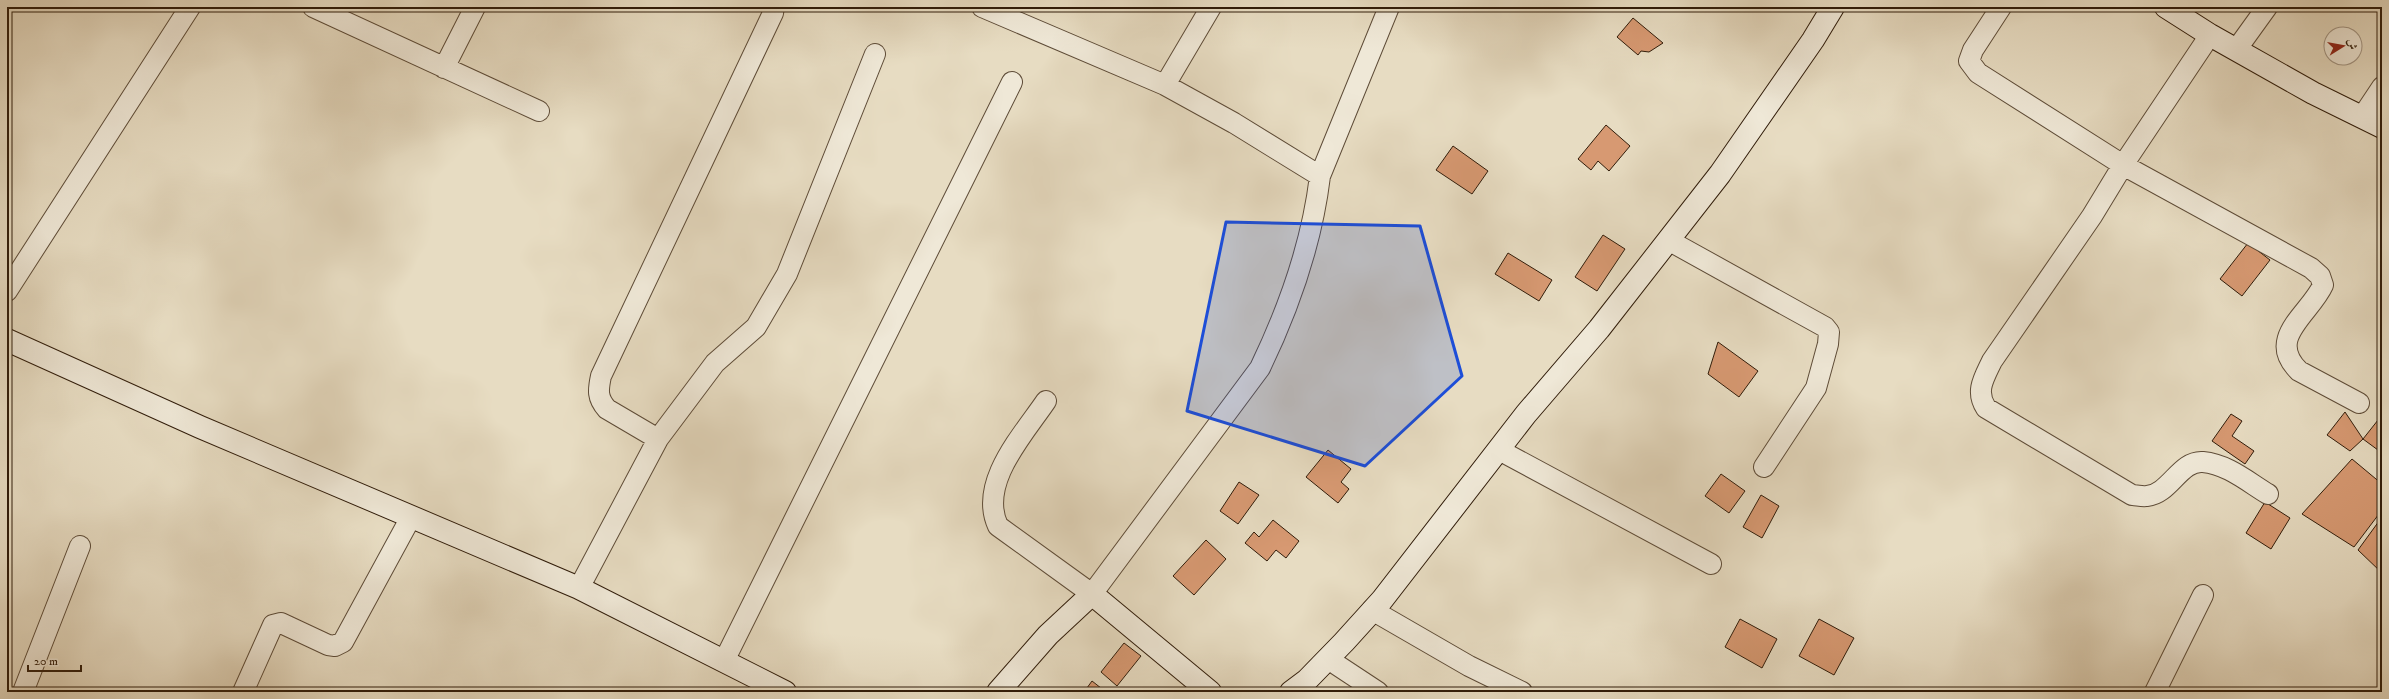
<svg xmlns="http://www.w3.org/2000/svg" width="2389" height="699" font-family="'IM FELL DW Pica',Amiri,serif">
<rect width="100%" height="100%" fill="#e7dcc2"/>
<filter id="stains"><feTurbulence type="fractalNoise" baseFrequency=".005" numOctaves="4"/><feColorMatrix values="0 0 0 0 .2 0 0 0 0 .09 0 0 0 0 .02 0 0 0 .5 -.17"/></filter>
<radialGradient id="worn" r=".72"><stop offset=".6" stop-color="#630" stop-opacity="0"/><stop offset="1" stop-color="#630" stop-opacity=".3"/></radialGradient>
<path fill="#d79972" stroke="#301c0a" d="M1633,18L1663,43L1649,52L1641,51L1638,55L1617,37Z
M1606,125L1630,146L1609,171L1598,161L1591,170L1578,159Z
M1453,146L1488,171L1472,194L1436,170Z
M1603,235L1625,249L1597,291L1575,277Z
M2248,243L2270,260L2242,296L2220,279Z
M1508,253L1552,280L1539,301L1495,274Z
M1718,342L1758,371L1739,397L1708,374Z
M2345,412L2363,439L2350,451L2327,435Z
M2231,414L2242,421L2232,436L2254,451L2245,464L2212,441Z
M2382,415V453L2363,439Z
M1328,450L1351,469L1341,482L1349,489L1338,503L1306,477Z
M2352,459L2382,484V510L2354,547L2302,514Z
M1721,474L1745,491L1729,513L1705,496Z
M1239,482L1259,495L1238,524L1220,511Z
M1761,495L1779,506L1762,538L1743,527Z
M2265,502L2290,518L2271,549L2246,533Z
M2382,517V573L2358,550Z
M1273,520L1299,541L1286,558L1276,550L1267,561L1245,543L1254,532L1259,537Z
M1206,540L1226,559L1194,595L1173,576Z
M1740,619L1777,639L1762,668L1725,647Z
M1819,619L1854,638L1834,675L1799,656Z
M1124,643L1141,656L1117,686L1101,672Z
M1092,681L1106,692H1084Z"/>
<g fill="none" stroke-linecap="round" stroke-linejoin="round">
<defs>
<path id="street" d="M313,7L539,111
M982,7L1165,85L1234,123L1320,176C1312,242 1289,308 1260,368L1092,594L998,526C978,483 1023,435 1046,401
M2001,7L1973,50L1969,61L1978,73L2123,165L2311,268L2320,276L2323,285C2310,314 2265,338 2299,371L2359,403
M2210,35L2123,165L2092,216L1992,361C1984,378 1975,391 1986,408L2132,495C2137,495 2142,497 2147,496C2170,494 2180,460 2203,462C2227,464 2248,482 2268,494
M2236,50L2267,7
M444,68L475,7
M1165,85L1211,7
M2362,117L2382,87
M1320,176L1389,7
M1668,240L1825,327L1829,332L1828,344L1816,388L1764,467
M7,291L190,7
M658,439L607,409C597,398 598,390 601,376L773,13L774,7
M1499,450L1711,564
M579,588L658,439L715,363L756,327L787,274L875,54
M1372,610L1469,666L1522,692
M1328,659L1378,692
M724,661L1012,82
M23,692L80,546
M243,692L273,625L281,623L328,645L335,646L343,642L411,517
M2155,692L2203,595"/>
<path id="secondary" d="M2166,7L2210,35L2313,93L2382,127
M7,340L200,427L579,588L785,692
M998,692L1048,635L1092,594L1210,692
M1291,692L1307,680L1344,642L1382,600L1526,414L1599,329L1720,174L1813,40L1833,7"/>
</defs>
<use href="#street" stroke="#5e4c38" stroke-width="22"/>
<use href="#secondary" stroke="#301c0a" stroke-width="24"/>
<use href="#street" stroke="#efe8d7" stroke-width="20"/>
<use href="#secondary" stroke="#efe8d7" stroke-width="22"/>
</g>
<path fill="#1d4ed8" fill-opacity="0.2" stroke="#1d4ed8" stroke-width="3" stroke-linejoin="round" d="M1226,222L1420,226L1462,376L1365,466L1187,411Z"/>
<rect width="2389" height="699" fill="none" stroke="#e7dcc2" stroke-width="24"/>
<rect x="8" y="8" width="2373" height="683" fill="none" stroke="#301c0a" stroke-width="2"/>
<rect x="12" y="12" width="2365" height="675" fill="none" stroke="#301c0a"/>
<g transform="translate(2343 46) rotate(79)"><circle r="19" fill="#efe8d7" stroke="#a39685"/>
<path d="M0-3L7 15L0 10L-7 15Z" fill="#8f2418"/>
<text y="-6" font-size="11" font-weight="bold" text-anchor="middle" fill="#301c0a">ش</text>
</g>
<path d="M28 665v6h53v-6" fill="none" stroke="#301c0a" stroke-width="2"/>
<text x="34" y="665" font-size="12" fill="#301c0a" stroke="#efe8d7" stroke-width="3" paint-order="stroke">20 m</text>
<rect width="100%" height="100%" filter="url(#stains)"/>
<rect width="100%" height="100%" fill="url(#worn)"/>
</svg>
